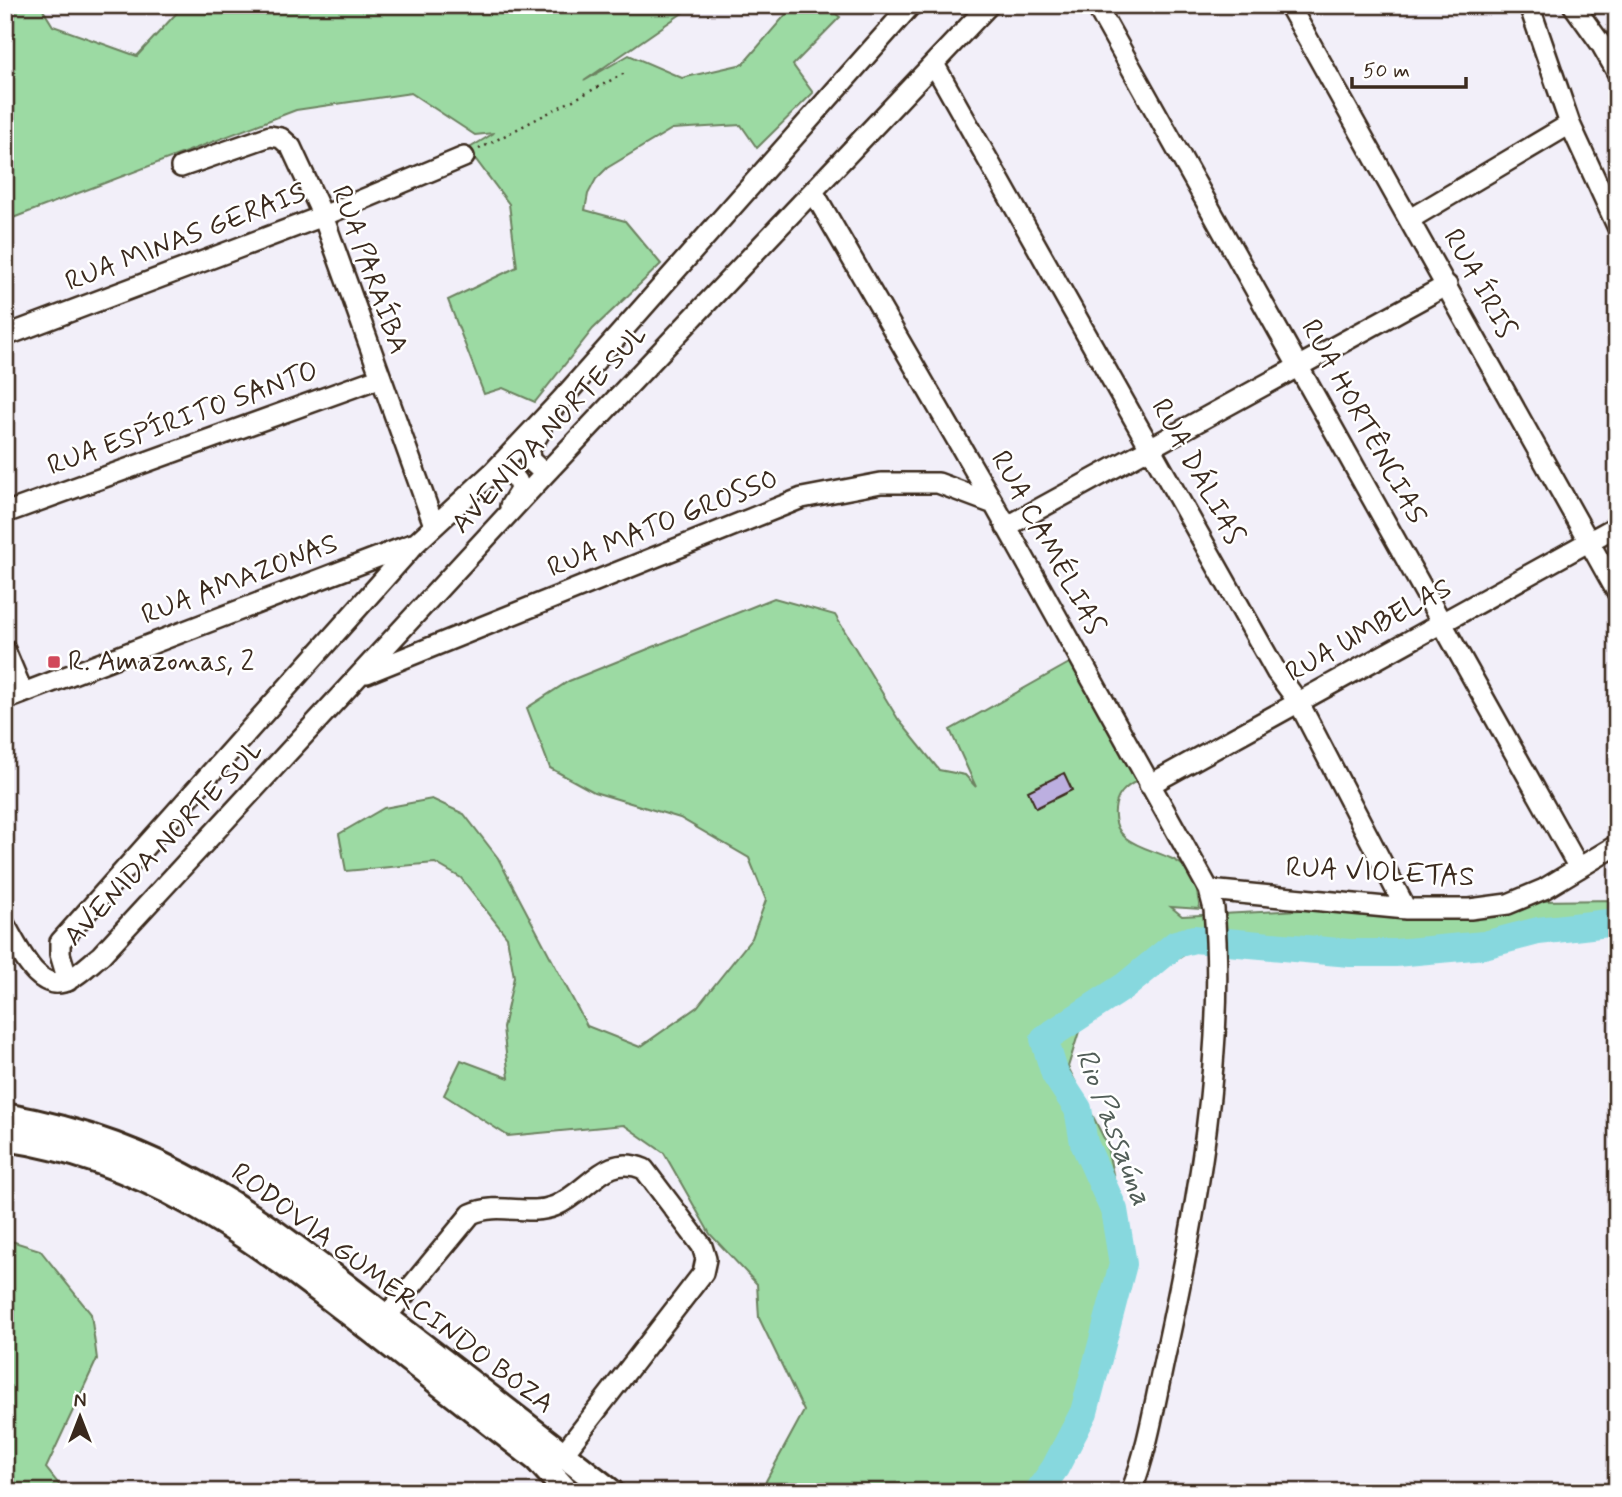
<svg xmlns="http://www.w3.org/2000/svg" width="1622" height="1497" font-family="Mynerve,sans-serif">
<rect width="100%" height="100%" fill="#f2eff9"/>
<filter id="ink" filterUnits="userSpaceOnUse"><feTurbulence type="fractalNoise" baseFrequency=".0143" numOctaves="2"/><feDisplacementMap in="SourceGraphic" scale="14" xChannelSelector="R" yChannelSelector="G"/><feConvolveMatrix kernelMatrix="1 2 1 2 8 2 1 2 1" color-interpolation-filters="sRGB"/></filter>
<g filter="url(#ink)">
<path fill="#9cdaa3" stroke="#6c8260" stroke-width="2" d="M5,5H40L53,26L137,56L184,5H694L584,81L629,55L682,78L743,64L794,5H824L840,17L793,65L813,93L757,148L741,125L672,129L607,168L596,179L588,194L585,210L625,221L661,264L593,329L535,402L503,388L484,394L448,300L517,267L509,204L468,149L494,133L475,135L411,93L296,110L5,221Z
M774,598L835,615L898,719L939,770L965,775L976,787L950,730L1071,662L1137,781C1125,787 1116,795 1115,810C1111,851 1164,847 1186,868C1197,879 1197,895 1200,909L1171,907L1182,916L1456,902L1617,900V936L1609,933L1390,951L1207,940L1082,1022L1068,1067L1106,1142L1130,1251L1092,1419L1049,1492H763L766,1481L804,1411L759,1318L757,1284L710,1234L664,1153L624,1125L508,1136L444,1095L461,1060L509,1078L503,1028L514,977L507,937L461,878L435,863L346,871L339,834L384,808L432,799L464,814L498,858L587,1026L640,1047L697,1007L752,938L766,900L749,858L680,818L594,792L550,768L527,708L569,681Z
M5,1239L40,1250L91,1314L97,1359L46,1468L65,1492H5Z"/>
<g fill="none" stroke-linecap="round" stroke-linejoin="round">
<path stroke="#87d8de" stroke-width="28" d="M1038,1492L1055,1468L1084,1412L1123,1264L1114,1210L1084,1143L1078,1109L1055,1074L1044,1039L1125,986L1176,944L1194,939L1350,953H1395L1484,945L1538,931L1617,922"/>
</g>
<path fill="#bcafe0" stroke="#3b2a1e" stroke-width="2" d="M1064,773L1072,790L1036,808L1028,791Z"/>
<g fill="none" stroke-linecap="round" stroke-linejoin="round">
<defs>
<path id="minor" d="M1096,5L1579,868
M1289,5L1617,592
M1529,5L1570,124L1617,226
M1573,5L1601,44L1617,72
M934,64L1277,673L1299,703L1406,909
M181,167L270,136L281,138L291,147L323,216L434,525
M814,193L994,504L1209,890L1214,909C1226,1050 1197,1209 1167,1347C1156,1395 1149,1446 1131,1492
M1410,219L1570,124
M5,336L323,216L464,157
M541,430L529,450L530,460L545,474
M494,471C508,473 518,474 520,490L510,506
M5,513L379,378
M1006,527L1447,285
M5,650L23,693
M367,673L802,498L881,483H938L994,504
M5,700L412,544
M1149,785L1617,526
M1209,890L1406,909H1470L1508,904L1544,889L1617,845
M5,925C18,946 39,998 70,979C81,973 91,963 101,955L545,474L989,5
M68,981L60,954V942L416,543L494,471L561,400L911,5
M386,1317L471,1214C500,1201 527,1217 555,1206C589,1192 605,1152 644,1169L702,1246L706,1259L703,1273L563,1454"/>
<path id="major" d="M5,1116C173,1146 264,1222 393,1323C466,1379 539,1435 611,1492
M5,1138C147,1159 246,1233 356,1318C416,1365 476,1412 537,1459L567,1492"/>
</defs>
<use href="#minor" stroke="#3b2a1e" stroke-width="24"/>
<use href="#major" stroke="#3b2a1e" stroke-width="30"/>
<path stroke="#3b2a1e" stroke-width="2.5" stroke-dasharray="2 5" stroke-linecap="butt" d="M479,149L625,73"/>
<use href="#minor" stroke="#fff" stroke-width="19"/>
<use href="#major" stroke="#fff" stroke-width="24"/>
</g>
</g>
<rect fill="#d1495b" stroke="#fff" stroke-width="2.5" x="47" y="655" width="14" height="14" rx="3.5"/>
<g text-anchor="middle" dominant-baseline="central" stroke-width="5" stroke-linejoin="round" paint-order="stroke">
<g font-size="28" fill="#3b2a1e" stroke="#fff">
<text transform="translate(186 238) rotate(-21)">RUA MINAS GERAIS</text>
<text transform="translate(369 270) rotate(70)">RUA PARAÍBA</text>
<text transform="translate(1479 284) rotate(61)">RUA ÍRIS</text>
<text transform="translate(183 419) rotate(-20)">RUA ESPÍRITO SANTO</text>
<text transform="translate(1363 422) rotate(61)">RUA HORTÊNCIAS</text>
<text transform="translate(550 430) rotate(-47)">AVENIDA NORTE SUL</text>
<text transform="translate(1197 472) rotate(61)">RUA DÁLIAS</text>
<text transform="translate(663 524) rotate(-22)">RUA MATO GROSSO</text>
<text transform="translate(1047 543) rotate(61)">RUA CAMÉLIAS</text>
<text transform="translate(240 580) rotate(-21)">RUA AMAZONAS</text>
<text transform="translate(1369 631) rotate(-29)">RUA UMBELAS</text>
<text transform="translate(164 844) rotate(-46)">AVENIDA NORTE SUL</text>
<text transform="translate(1380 873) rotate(3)">RUA VIOLETAS</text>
<text transform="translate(392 1289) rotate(37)">RODOVIA GUMERCINDO BOZA</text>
</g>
<g font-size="28" fill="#3b2a1e" stroke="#fff" text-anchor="start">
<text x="68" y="662">R. Amazonas, 2</text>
</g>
<g font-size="30" font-style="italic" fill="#525e58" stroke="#fff">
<text transform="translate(1113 1127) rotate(69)">Rio Passaúna</text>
</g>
</g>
<rect width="1622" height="1497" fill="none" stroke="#fff" stroke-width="28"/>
<rect x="14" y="14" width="1594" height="1469" fill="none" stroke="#3b2a1e" stroke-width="2.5" filter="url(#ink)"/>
<g transform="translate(80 1417)" stroke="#ffffff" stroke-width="5" paint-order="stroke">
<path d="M0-5L12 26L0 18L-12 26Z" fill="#3b2a1e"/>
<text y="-10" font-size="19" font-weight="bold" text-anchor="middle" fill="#3b2a1e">N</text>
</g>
<path d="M1352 77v10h114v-10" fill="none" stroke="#3b2a1e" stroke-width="3.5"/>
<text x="1363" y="77" font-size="21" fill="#3b2a1e" stroke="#ffffff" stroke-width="5" paint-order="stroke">50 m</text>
</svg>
